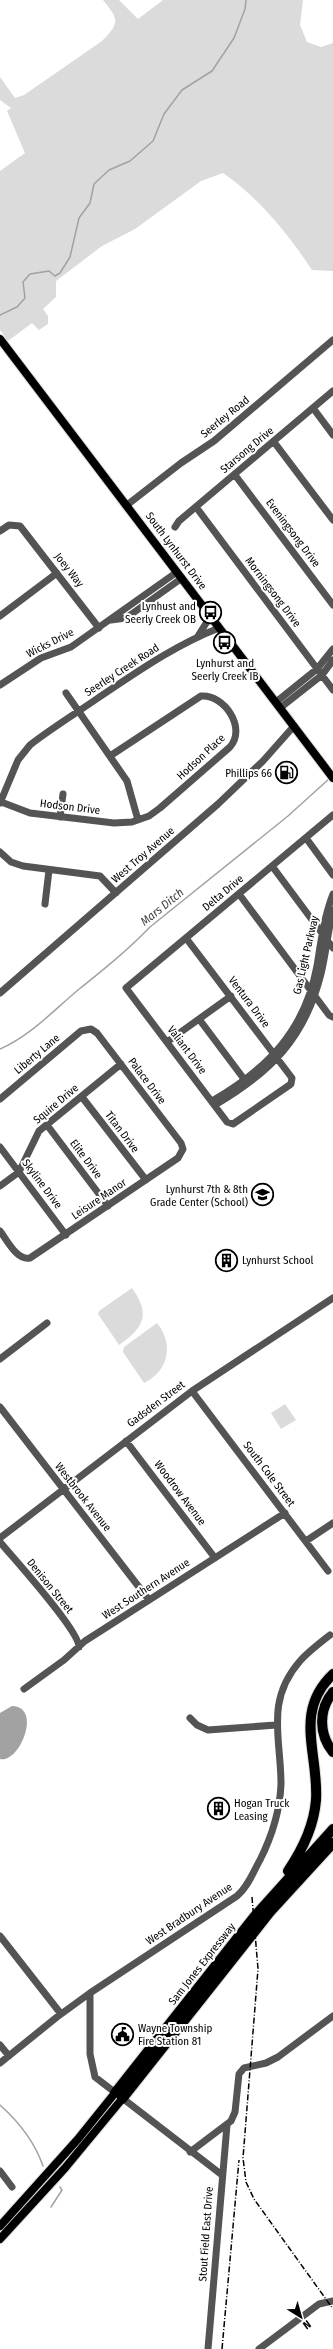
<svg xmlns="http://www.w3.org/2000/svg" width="333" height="2349" font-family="'Fira Sans Condensed',sans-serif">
<rect width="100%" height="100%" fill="#fff"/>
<path fill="#dbdbdb" d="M103,0H119L138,19L163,0H303L300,25L307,42L321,47L333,43V271L312,270C288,234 259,198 223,173L201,181L135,229L102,246L56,281V297L43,309L48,316V324L39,330L32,323L8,341L0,330V171L25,153L7,111L11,108L0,100V77L15,98L24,95L102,41C121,22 118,19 103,0Z
M132,1288C151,1315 144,1327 119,1345L98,1314L99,1311Z
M157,1323C174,1344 169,1371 144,1383L123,1352L124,1347Z
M285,1404L296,1420L281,1429L271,1413Z"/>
<path fill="#a2a2a2" d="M12,1706C43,1707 19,1764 0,1759V1713Z"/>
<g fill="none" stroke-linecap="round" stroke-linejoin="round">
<path stroke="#a2a2a2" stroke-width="1.5" d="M0,315L17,307L25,298L23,282L30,274L49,271L55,276L60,273L70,257L79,218L90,203L94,184L109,170L130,161L153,141L164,114L182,90L212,71L234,38L245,9L246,0
M0,1049C30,1036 53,1011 78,990C103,970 128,950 150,927L288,816L330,778
M0,2105C18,2121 35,2143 43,2166
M51,2207L62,2190L60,2187"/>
<defs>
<path id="major" d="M0,339L333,778
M0,2226L78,2139L115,2093
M0,2239L65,2168L122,2099"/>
<path id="highway" d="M333,1692C318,1710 319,1735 333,1752
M288,1871C303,1849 314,1826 316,1800C319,1754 293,1712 333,1674
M115,2093L254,1917L333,1829
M122,2099L270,1912L333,1843"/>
</defs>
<use href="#major" stroke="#dbdbdb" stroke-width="10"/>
<use href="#highway" stroke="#dbdbdb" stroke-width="12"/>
<path stroke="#545454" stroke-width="7" d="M313,408L333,435
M274,442L333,520
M235,475L333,605
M127,505L181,463L214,441L333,340
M196,507L333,690
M175,527L179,521L333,391
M0,531L9,525L20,526L99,628
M0,616L57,573
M111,620L126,618L182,578
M198,636L210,617
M0,685L41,658L71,647L177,572
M66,693L127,781L138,820
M276,702L317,669L333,649
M280,708L322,675L333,660
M1,802L30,813L114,823L132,822L149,816L160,808L230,747C247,728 224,694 201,696L110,756
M0,803L18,760L30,745C52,728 75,714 98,698C137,672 175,645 219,628
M60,817L63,794
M306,838L333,875
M0,852L11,862L23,866L100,876L116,893
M272,866L333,948
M239,894L329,1015L333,1017
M45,904L49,870
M186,938L292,1078L291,1084L233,1124L227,1122L126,988L333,815
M0,993L218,804L263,761L294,726
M199,1019L247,1083
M167,1042L231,996
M82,1097L146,1180
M0,1099L81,1031L91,1029L97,1033L181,1143L183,1149L178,1158L30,1258C17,1261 7,1240 0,1231
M212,1101C267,1069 305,1031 317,966C321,941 324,917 333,894
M215,1105C271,1072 305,1038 321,974C326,953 328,931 333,910
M47,1125L108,1206
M0,1147L66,1235
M0,1186L19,1172L39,1131L121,1064
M0,1359L47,1323
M192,1391L328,1571
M0,1407L149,1600
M126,1441L215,1558
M0,1538L192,1391L333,1298
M306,1541L333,1523
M0,1542C14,1559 79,1630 79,1647
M24,1689L64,1660L85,1641L285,1513
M190,1718L197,1725L208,1730L276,1725
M0,1936L61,2014
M90,1993V2054L95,2077L222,2175
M0,2045L9,2056
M0,2063L57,2017L90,1993L237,1896C248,1887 253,1872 260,1860C272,1836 280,1811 281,1784C281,1738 265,1701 300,1661C309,1651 320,1643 330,1635
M190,2152L231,2121L235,2112L239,2074L244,2068L266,2063L278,2057L333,2016
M0,2171L12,2187
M208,2349L227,2125
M259,2349L319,2304L333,2301"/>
<use href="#major" stroke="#000" stroke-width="8"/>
<use href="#highway" stroke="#000" stroke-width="10"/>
<path stroke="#000" stroke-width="1.5" stroke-dasharray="6 2 1 2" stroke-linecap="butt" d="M252,1897L258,1969L243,2158L246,2182L254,2199L333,2309
M222,2349L239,2160"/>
</g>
<defs>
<symbol id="bus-ring" viewBox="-11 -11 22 22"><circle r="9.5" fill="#fff" stroke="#000" stroke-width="1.5"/><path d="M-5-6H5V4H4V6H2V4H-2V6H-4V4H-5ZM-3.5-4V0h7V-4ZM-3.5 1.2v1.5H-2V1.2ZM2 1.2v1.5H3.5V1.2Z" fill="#000"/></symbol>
<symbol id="fuel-ring" viewBox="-11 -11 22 22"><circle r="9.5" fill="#fff" stroke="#000" stroke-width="1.5"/><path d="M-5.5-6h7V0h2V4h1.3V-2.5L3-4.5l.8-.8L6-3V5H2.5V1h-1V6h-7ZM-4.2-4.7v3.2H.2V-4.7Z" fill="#000"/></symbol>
<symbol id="school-ring" viewBox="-11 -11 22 22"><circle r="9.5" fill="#fff" stroke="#000" stroke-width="1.5"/><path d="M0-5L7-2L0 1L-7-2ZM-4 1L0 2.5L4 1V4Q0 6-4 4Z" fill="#000"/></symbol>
<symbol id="building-ring" viewBox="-11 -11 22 22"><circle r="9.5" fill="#fff" stroke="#000" stroke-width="1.5"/><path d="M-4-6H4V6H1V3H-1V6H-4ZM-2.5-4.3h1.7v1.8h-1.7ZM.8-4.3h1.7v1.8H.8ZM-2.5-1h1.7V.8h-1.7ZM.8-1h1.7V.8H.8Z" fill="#000"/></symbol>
<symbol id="civic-ring" viewBox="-11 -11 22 22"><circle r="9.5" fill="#fff" stroke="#000" stroke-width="1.5"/><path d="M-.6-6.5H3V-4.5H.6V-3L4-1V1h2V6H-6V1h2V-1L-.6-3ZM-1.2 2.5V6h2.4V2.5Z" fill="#000"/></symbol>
</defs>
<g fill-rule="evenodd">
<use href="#bus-ring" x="198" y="600" width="25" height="25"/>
<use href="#bus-ring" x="212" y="630" width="25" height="25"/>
<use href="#fuel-ring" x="274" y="760" width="25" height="25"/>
<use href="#school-ring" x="250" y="1182" width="25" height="25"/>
<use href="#building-ring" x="214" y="1248" width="25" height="25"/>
<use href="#building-ring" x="206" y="1796" width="25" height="25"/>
<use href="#civic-ring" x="110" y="2022" width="25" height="25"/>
</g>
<g text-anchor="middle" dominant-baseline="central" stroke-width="4" stroke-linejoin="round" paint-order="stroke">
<g font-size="11" fill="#000" stroke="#fff">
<text transform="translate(225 417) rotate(-39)">Seerley Road</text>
<text transform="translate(247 450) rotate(-40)">Starsong Drive</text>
<text transform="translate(293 533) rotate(53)">Eveningsong Drive</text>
<text transform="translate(176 551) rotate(53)">South Lynhurst Drive</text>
<text transform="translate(69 570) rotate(52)">Joey Way</text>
<text transform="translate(273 592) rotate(53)">Morningsong Drive</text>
<text transform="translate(50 643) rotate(-27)">Wicks Drive</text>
<text transform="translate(122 670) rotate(-33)">Seerley Creek Road</text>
<text transform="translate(201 757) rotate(-43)">Hodson Place</text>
<text transform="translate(70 807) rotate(7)">Hodson Drive</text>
<text transform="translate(143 855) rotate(-41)">West Troy Avenue</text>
<text transform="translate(223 893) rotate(-40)">Delta Drive</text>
<text transform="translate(306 955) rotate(-77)">Gas Light Parkway</text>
<text transform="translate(249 1002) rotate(53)">Ventura Drive</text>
<text transform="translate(187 1050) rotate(53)">Valiant Drive</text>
<text transform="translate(37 1054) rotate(-40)">Liberty Lane</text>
<text transform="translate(147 1081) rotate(53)">Palace Drive</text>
<text transform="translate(56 1104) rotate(-40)">Squire Drive</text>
<text transform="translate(122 1132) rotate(53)">Titan Drive</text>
<text transform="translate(86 1159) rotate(53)">Elite Drive</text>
<text transform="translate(42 1184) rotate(53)">Skyline Drive</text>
<text transform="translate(99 1199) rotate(-34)">Leisure Manor</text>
<text transform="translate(156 1404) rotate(-37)">Gadsden Street</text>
<text transform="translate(269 1474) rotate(53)">South Cole Street</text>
<text transform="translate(180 1493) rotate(53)">Woodrow Avenue</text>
<text transform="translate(83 1497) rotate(52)">Westbrook Avenue</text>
<text transform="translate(50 1586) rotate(51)">Denison Street</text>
<text transform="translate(146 1589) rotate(-33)">West Southern Avenue</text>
<text transform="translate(189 1914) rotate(-34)">West Bradbury Avenue</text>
<text transform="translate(202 1964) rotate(-52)">Sam Jones Expressway</text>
<text transform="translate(206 2234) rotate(-86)">Stout Field East Drive</text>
</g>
<g font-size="11" fill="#000" stroke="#fff" text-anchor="end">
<text x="196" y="606">Lynhust and<tspan x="196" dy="13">Seerly Creek OB</tspan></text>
<text x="225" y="663" text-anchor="middle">Lynhurst and<tspan x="225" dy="13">Seerly Creek IB</tspan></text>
<text x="272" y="773">Phillips 66</text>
<text x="248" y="1189">Lynhurst 7th &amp; 8th<tspan x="248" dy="13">Grade Center (School)</tspan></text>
<text x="242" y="1260" text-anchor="start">Lynhurst School</text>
<text x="234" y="1803" text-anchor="start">Hogan Truck<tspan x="234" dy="13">Leasing</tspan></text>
<text x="138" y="2028" text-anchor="start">Wayne Township<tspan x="138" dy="13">Fire Station 81</tspan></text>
</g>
<g font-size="12" font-style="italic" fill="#434343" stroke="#fff">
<text transform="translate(162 907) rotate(-39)">Mars Ditch</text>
</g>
</g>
<g transform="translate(301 2317) rotate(143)" stroke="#ffffff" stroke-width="3" paint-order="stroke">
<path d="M0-3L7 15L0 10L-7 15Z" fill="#000000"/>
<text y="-6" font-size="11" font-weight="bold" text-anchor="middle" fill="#000000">N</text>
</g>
</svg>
